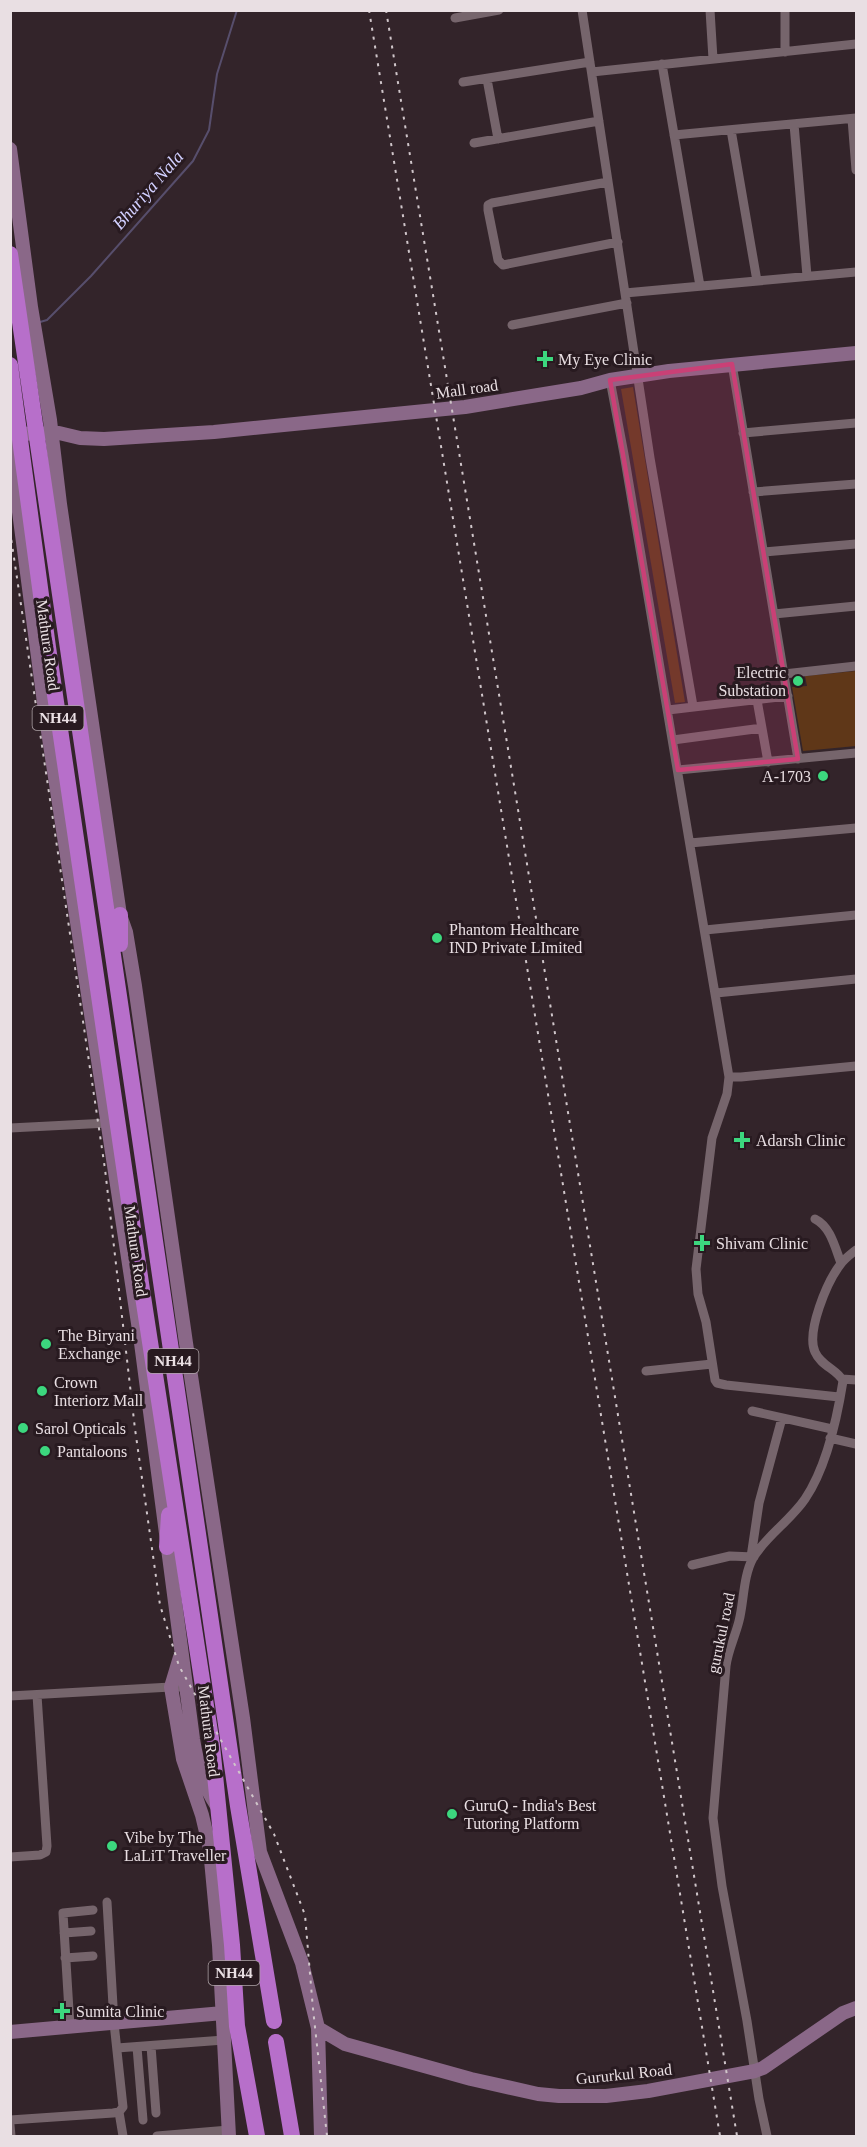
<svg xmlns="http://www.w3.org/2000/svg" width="867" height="2147" font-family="'Times New Roman',serif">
<rect width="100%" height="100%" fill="#33242a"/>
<path fill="#5f3718" d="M633,387L685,702L675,703L621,389Z
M856,671V746L803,751L792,687L807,686L805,676Z"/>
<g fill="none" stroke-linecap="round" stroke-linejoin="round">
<path stroke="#574e6c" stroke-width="2" d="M40,322L47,320L91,276L193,161L209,130L217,74L237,10"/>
<path stroke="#76656c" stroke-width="9" d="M582,10L650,458L693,706
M710,10L713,59
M785,10V52
M455,18L499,10
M662,64L700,286
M592,72L856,44
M487,79L498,139
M463,82L590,62
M852,119L856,170
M794,124L807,276
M731,130L757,281
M674,135L856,118
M474,143L599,121
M608,182L492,203L488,205V210L498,260L503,265L618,242
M625,293L856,272
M512,325L627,303
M732,364L798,759
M610,380L624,454L729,1077L727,1094L712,1138L696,1269L698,1294L706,1322L715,1380L717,1383L726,1385L839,1397
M743,433L856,423
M753,492L856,484
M764,552L856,544
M774,614L856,606
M784,674L856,666
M757,700L768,762
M668,710L788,696
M673,740L762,728
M678,770L856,753
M690,843L856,828
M705,930L856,915
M716,993L856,979
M729,1077H741L856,1066
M10,1128L108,1123
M815,1219C831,1227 835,1248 841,1263
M646,1371L712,1364
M842,1379L856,1380
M752,1411L832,1429
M830,1438L856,1444
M751,1557L759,1503L782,1418
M692,1565L730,1556L754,1557
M10,1696L171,1687H187
M10,1857L40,1855L46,1852L47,1846L37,1695
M64,1933L91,1931
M65,1958L93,1956
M70,2027L63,1913L93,1910
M151,2046L156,2113
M137,2047L143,2120
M117,2048L224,2040
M119,2112L123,2136
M10,2120L113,2113L119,2112L123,2107L114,2023L107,1902
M10,2125L11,2136
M157,2136L229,2130
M767,2136L759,2099L747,2021L722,1886L713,1818L726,1666C728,1650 735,1637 739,1621C744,1602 743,1576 753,1558C766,1536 790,1521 805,1499C826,1468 837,1419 843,1381C838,1370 821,1366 815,1352C806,1332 827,1282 840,1265C844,1259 851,1254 856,1250"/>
<path stroke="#8a6888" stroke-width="14" d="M10,149L31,307L50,420L60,504L120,915L126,932L135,986L186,1343L243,1718L260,1852
M10,434L59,433L80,438L104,439L214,432L465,407L581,388L610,380L669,371L856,353
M10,443L46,718L141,1343L193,1739C197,1764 203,1785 217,1806
M180,1657L171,1687L183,1759L202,1815L210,1849L219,1945L229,2136
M255,1847L260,1852L302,1963L318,2028L321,2136
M318,2028L345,2044L471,2079L538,2094L559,2096H606L648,2091L755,2071L763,2068L843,2013L856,2008
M10,2032L223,2013"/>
<path stroke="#b76fca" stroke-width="16" d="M10,254L238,1806L274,2021
M10,365L48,647L142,1290L212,1745L232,1945L237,2026L257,2136
M120,915V944
M167,1547L169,1515
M276,2042L292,2136"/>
<path stroke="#d0c6ca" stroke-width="2" stroke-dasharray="3 6" stroke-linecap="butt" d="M369,10L720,2136
M386,10L737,2136
M10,531L105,1169L135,1429L160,1605L179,1666L274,1834L305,1915L313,2009L327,2136"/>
</g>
<path fill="#ca4076" fill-opacity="0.2" stroke="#ca4076" stroke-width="4.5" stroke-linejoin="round" d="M732,364L798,759L678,770L610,380Z"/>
<g fill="#3cd77e" stroke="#281a20" stroke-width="2">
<path d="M542 350h6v6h6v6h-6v6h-6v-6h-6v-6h6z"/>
<circle cx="798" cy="681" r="6"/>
<circle cx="823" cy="776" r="6"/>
<circle cx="437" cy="938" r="6"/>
<path d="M739 1131h6v6h6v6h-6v6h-6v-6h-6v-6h6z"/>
<path d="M699 1234h6v6h6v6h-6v6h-6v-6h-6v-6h6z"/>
<circle cx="46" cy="1344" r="6"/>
<circle cx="42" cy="1391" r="6"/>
<circle cx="23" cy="1428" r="6"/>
<circle cx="45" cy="1451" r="6"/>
<circle cx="452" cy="1814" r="6"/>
<circle cx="112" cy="1846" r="6"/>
<path d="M59 2002h6v6h6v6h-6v6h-6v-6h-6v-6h6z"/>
</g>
<g text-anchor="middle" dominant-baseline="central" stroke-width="6" stroke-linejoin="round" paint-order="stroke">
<g fill="#281a20" stroke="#afa4a8" stroke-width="1.5">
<rect x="32.5" y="706" width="51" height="24" rx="4.5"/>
<rect x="147.5" y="1349" width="51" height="24" rx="4.5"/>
<rect x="208.5" y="1961" width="51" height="24" rx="4.5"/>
</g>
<g font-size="15" font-weight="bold" fill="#e9dfe3">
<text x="58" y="718">NH44</text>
<text x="173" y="1361">NH44</text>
<text x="234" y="1973">NH44</text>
</g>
<g font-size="16" fill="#e9dfe3" stroke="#281a20" text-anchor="start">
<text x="558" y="359">My Eye Clinic</text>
<text x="786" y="672" text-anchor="end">Electric<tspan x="786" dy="18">Substation</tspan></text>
<text x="811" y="776" text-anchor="end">A-1703</text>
<text x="449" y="929">Phantom Healthcare<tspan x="449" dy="18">IND Private LImited</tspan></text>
<text x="756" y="1140">Adarsh Clinic</text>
<text x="716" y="1243">Shivam Clinic</text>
<text x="58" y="1335">The Biryani<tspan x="58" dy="18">Exchange</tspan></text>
<text x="54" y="1382">Crown<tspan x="54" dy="18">Interiorz Mall</tspan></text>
<text x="35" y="1428">Sarol Opticals</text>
<text x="57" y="1451">Pantaloons</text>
<text x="464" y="1805">GuruQ - India's Best<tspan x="464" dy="18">Tutoring Platform</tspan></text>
<text x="124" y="1837">Vibe by The<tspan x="124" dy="18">LaLiT Traveller</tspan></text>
<text x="76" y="2011">Sumita Clinic</text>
</g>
<g font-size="16" fill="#e9dfe3" stroke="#281a20">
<text transform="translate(467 389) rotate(-8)">Mall road</text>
<text transform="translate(48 645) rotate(82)">Mathura Road</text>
<text transform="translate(136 1251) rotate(82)">Mathura Road</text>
<text transform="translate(721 1633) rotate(-78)">gurukul road</text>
<text transform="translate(209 1731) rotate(83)">Mathura Road</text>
<text transform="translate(624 2074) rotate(-6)">Gururkul Road</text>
</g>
<g font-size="18" font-style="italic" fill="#d2d0ff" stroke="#281a20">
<text transform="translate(148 190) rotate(-49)">Bhuriya Nala</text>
</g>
</g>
<rect width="867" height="2147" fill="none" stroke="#e9dfe3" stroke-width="24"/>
</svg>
